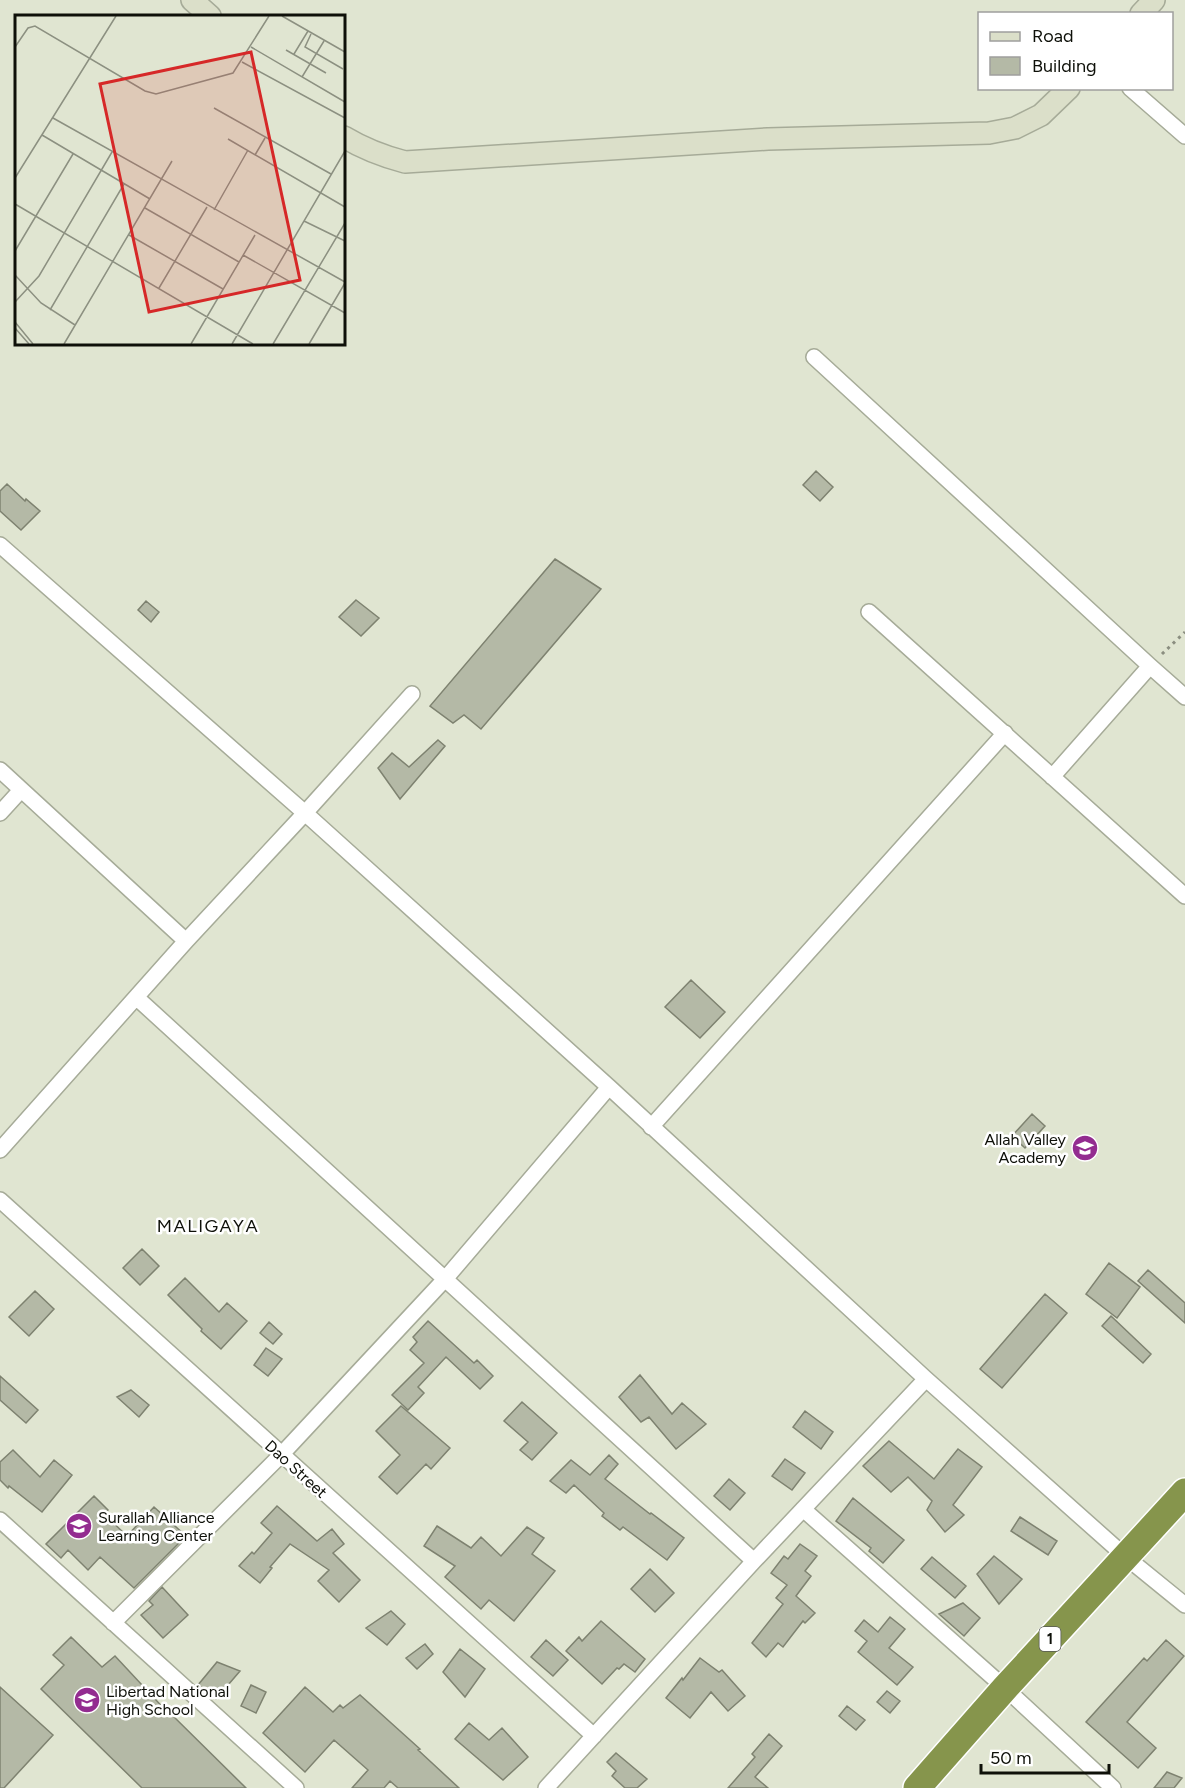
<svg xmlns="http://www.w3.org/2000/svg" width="1185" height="1788" font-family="Figtree,sans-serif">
<rect width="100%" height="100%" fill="#e0e5d1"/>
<path fill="#b4b9a6" stroke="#7e8270" stroke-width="1.5" d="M816,471L833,487L820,501L803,485Z
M7,484L25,501L26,499L40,511L21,530L0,511V491Z
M555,559L601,589L481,729L464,715L453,723L430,706Z
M356,600L379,618L361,636L339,617Z
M146,601L159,612L151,622L138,610Z
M438,740L445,746L400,799L378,768L392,753L409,767Z
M691,980L725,1012L700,1038L665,1007Z
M1032,1114L1045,1126L1025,1148L1012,1136Z
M142,1249L159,1266L140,1285L123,1268Z
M1109,1263L1140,1287L1117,1318L1086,1294Z
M1148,1270L1185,1303V1323L1138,1281Z
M185,1278L219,1312L227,1303L247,1321L221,1349L201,1331L202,1329L168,1295Z
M35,1291L54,1309L29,1336L9,1317Z
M1045,1294L1067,1313L1002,1388L980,1369Z
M1111,1316L1151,1354L1143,1363L1102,1326Z
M428,1321L474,1363L477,1360L493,1376L480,1389L446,1357L418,1387L424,1393L408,1410L392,1395L424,1363L410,1350L417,1342L413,1337Z
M269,1322L282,1334L273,1344L260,1333Z
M266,1348L282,1359L268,1376L254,1365Z
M640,1375L672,1414L682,1403L706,1424L676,1449L649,1417L641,1422L619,1397Z
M0,1376L38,1410L26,1423L0,1400Z
M131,1390L149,1405L139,1417L117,1397Z
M522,1402L557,1433L532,1460L520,1450L528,1442L504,1421Z
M401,1406L450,1448L431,1469L426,1464L397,1494L379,1477L400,1455L376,1431Z
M805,1411L833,1432L821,1449L793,1427Z
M889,1441L934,1479L958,1449L982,1467L953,1505L964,1515L945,1532L927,1510L932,1501L908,1477L891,1492L863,1466Z
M13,1450L40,1477L54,1460L72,1475L42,1512L9,1486L8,1488L0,1480V1462Z
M609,1455L618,1464L605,1479L650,1514L651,1513L684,1538L667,1560L623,1527L620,1530L602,1516L604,1513L574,1485L566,1493L550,1481L571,1460L590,1475Z
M785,1459L805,1473L792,1490L772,1476Z
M729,1479L745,1493L730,1510L714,1496Z
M94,1496L108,1510L104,1514L127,1536L154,1507L186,1536L134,1588L100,1557L88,1570L68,1550L61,1558L46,1544Z
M853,1498L904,1540L883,1563L869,1551L871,1548L836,1521Z
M277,1506L317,1541L332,1529L344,1544L333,1553L360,1580L339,1602L318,1581L329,1570L290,1544L270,1567L272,1568L260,1583L239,1566L252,1552L254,1554L272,1533L261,1523Z
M1020,1517L1057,1541L1048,1555L1011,1531Z
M437,1526L471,1548L481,1537L501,1556L527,1527L544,1538L532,1554L555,1571L514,1621L489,1600L481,1609L445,1577L455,1566L424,1546Z
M800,1544L817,1556L805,1571L811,1576L796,1596L815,1613L805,1623L803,1621L783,1647L778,1643L766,1657L752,1643L783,1604L776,1598L787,1585L771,1573L784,1556L788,1559Z
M994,1556L1022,1579L999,1604L977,1574Z
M932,1557L966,1586L955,1598L921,1569Z
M650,1569L674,1593L655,1612L631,1589Z
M162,1587L188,1615L163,1638L141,1615L153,1605L149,1601Z
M963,1603L980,1618L964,1636L939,1614Z
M391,1611L405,1624L387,1645L366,1628Z
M890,1617L905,1629L889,1648L913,1667L897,1685L858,1652L867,1641L855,1631L864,1620L878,1632Z
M601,1621L645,1659L635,1672L624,1664L619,1669L617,1668L602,1684L566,1651L579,1637L582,1641Z
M71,1637L102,1667L115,1656L169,1714L170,1713L246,1788H142L41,1689L64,1665L53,1655Z
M546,1640L568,1660L553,1676L531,1657Z
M1166,1640L1184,1656L1127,1722L1156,1748L1138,1768L1086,1722L1144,1658L1147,1661Z
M425,1644L433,1654L417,1669L406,1658Z
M460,1649L485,1669L465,1697L443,1672Z
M700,1658L719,1672L722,1670L745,1696L728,1711L711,1692L690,1718L666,1698L682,1678L683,1680Z
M217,1662L240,1671L216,1699L198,1685Z
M251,1685L266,1692L256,1713L241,1706Z
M0,1687L53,1735L4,1788H0Z
M305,1687L333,1712L340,1705L343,1708L360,1695L420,1749L418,1750L459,1788H398L390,1781L384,1788H352L368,1770L334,1740L305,1772L263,1733Z
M887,1691L900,1701L890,1713L877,1702Z
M847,1706L865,1720L856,1730L839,1716Z
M469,1723L489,1740L502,1728L528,1757L503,1780L455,1739Z
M769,1734L782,1746L755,1777L768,1788H728L755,1757L752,1754Z
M616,1753L647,1779L637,1788H625L612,1776L616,1771L607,1762Z
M1167,1772L1182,1778L1174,1788H1154Z"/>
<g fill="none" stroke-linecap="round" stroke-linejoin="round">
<defs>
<path id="street" d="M1130,88L1185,136
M814,357L1150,666L1185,697
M0,545L305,813L609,1087L926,1379L1126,1557L1185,1605
M869,612L1185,896
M0,770L186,941
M1052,777L1150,666
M0,813L21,790
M137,998L754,1561
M651,1127L1005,733
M0,1150L186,941L305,813L412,694
M0,1200L594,1736
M803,1509L1005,1688L1113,1788
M0,1520L296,1788
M113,1623L281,1455L446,1278L609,1087
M546,1788L754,1561L926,1379"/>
<path id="secondary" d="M192,0L210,16
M1141,14L1154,0
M344,137C364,149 382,156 405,162L768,139L989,133L1015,128L1041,115L1069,88"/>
<path id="highway" d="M917,1788L1005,1688L1185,1492"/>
</defs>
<use href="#street" stroke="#a6ab98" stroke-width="18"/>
<use href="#secondary" stroke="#a6ab98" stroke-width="24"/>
<use href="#highway" stroke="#fff" stroke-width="30"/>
<path stroke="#8b8e80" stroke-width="3" stroke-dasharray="3 4.5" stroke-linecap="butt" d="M1162,654L1185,632"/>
<use href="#street" stroke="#fff" stroke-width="15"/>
<use href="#secondary" stroke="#dbdfc9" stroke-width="21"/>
<use href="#highway" stroke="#86954c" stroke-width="27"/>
</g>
<defs>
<symbol id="school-disc" viewBox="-11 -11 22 22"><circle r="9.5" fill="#932c90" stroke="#fff"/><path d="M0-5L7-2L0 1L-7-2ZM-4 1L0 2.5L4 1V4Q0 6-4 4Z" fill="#fff"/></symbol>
</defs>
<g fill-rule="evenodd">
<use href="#school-disc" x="1070" y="1133" width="30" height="30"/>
<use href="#school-disc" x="64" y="1511" width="30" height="30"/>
<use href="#school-disc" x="72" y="1685" width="30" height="30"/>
</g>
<g text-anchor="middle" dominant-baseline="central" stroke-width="5" stroke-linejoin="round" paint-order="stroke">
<rect fill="#fff" stroke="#565853" stroke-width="1.5" x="1039.5" y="1627" width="21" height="24" rx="4.5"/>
<g font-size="15" font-weight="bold" fill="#0e1009">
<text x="1050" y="1639">1</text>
</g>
<g font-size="16" fill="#0e1009" stroke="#fff" text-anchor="start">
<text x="1066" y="1139" text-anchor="end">Allah Valley<tspan x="1066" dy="18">Academy</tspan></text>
<text x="98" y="1517">Surallah Alliance<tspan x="98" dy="18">Learning Center</tspan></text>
<text x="106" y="1691">Libertad National<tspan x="106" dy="18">High School</tspan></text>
</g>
<g font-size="16" fill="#0e1009" stroke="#fff">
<text transform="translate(296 1469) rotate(42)">Dao Street</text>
</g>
<g font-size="18" letter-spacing="1.5" fill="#0e1009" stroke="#fff">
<text x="208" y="1226">MALIGAYA</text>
</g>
</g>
<g transform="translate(15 15)">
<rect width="330" height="330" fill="#e0e5d1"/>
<path fill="none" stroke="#8c9081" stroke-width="1.5" d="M267,1L330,37M296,19L290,32L328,54M0,32L13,13L20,11L130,76L141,79L218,58L254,1M236,32L330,87M271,35L311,58M279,39L293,16M227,47L330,103M287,62L309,26M199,93L316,159M38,103L330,267M27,120L135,184M213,124L330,192M240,140L250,123M0,163L101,1M0,189L238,329M130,193L224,247M199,195L233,135M289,206L330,226M114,220L208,274M0,236L58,139M228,240L330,298M0,260L26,288L60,310M144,273L192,192M0,287L24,261L97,137M35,295L109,169M0,307L18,329M0,313L14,329M49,329L157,146M176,329L240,220M217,329L330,136M258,329L330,208M294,329L330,268"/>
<path fill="#d62828" fill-opacity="0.15" stroke="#d62828" stroke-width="3" d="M236,37L285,265L134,297L85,69Z"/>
<rect width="330" height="330" fill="none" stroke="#0e1009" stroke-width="3"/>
</g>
<rect x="978" y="12" width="195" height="78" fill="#ffffff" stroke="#9f9f9d" stroke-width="1.5"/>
<rect x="990" y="32" width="30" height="9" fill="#dbdfc9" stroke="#9f9f9d" stroke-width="1.5"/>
<text x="1032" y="42" font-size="18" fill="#0e1009">Road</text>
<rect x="990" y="57" width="30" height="18" fill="#b4b9a6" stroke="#9f9f9d" stroke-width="1.5"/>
<text x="1032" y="72" font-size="18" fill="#0e1009">Building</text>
<path d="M981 1764v9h128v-9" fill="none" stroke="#0e1009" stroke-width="3"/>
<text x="990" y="1764" font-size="18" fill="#0e1009" stroke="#ffffff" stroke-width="4.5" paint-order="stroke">50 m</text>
</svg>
